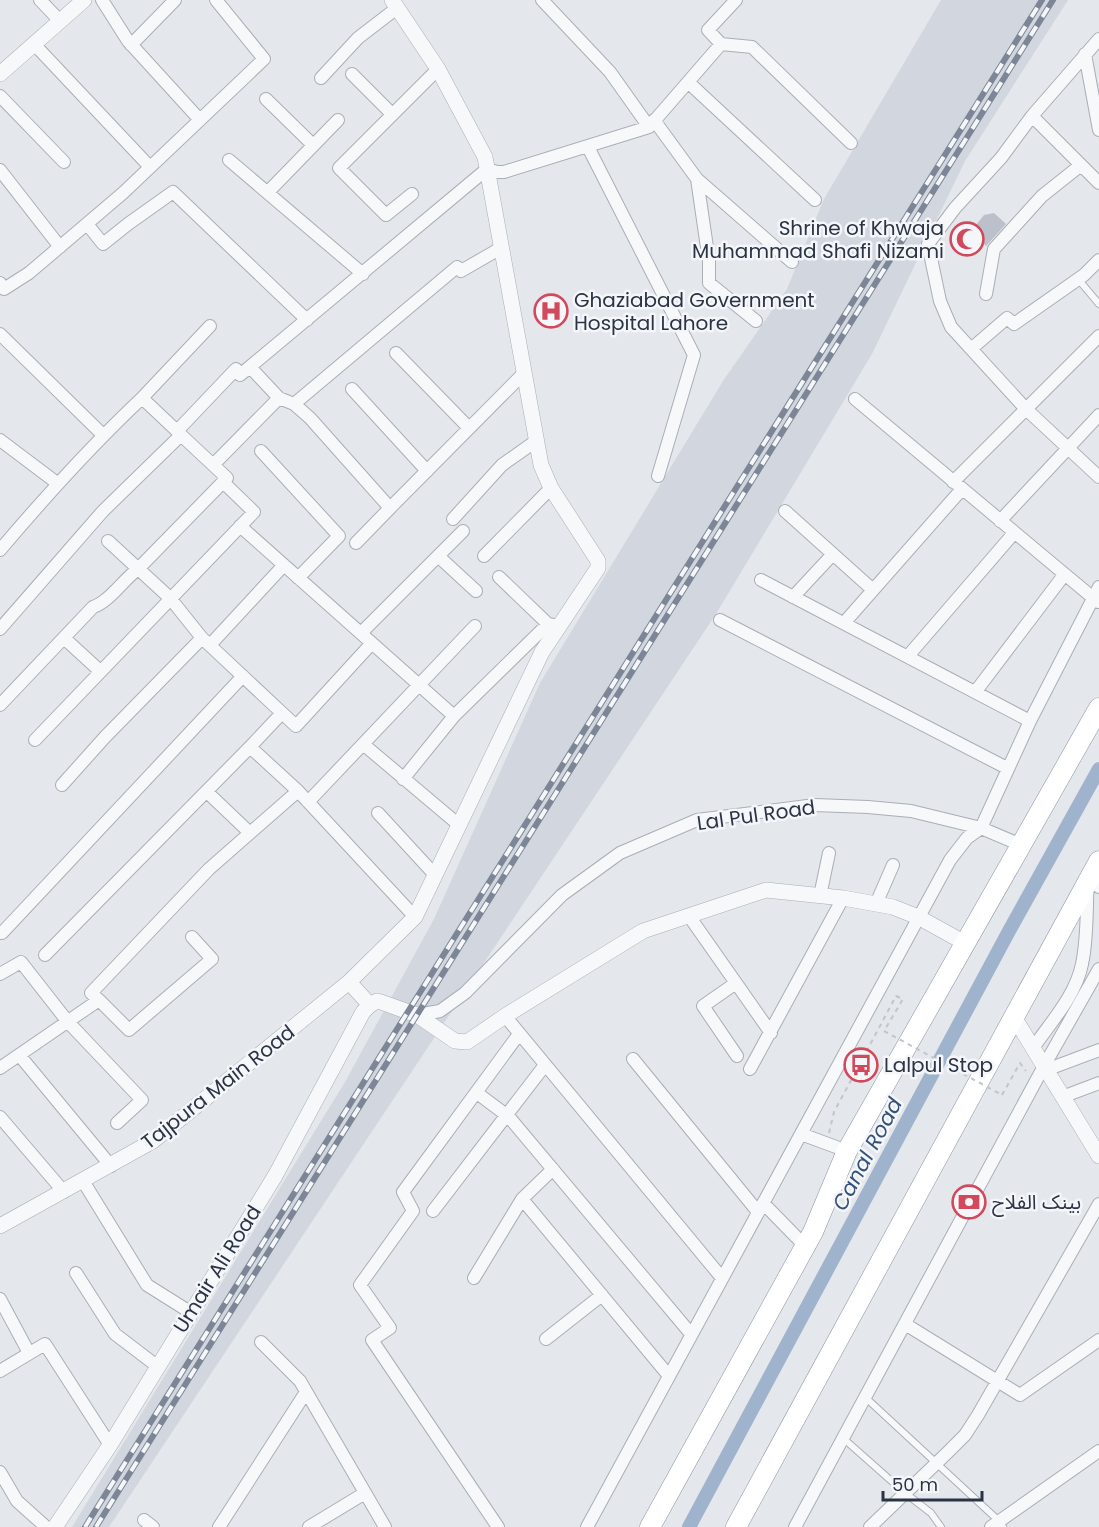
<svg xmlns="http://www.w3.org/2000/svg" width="1099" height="1527" font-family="Poppins,'Noto Sans Arabic',sans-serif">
<rect width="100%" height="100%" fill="#e4e7ec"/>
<path fill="#d2d6de" d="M941,0H1068L965,161L872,354L716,614L109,1527H72L345,1082L434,919L540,683L723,381L787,289L824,199Z"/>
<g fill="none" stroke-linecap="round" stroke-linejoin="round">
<path stroke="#9fb4cc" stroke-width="14" d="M689,1527L1009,931L1099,769"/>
</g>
<path fill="#bbc0ca" d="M994,213L1006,224L986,246L974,235L976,225L984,215Z"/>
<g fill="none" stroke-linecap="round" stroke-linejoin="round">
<defs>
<path id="service" d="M1078,279L1099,304
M866,1398L999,1521L1003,1527
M844,1439L905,1493L931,1513L941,1527"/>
<path id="minor" d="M40,0L60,21
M102,0L128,41L200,120
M542,0L610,72L649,127
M1099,39L1032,116L1001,158L955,208L928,244L940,301L951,327L1026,409L1099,477
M34,44L150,167
M721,44L752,47L851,143
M131,45L175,0
M1085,54L1099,130
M352,74L392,114
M321,78L358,38L397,8
M688,82L815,200
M0,96L64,162
M266,99L313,145
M1032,116L1099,183
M654,120L697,179L792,262
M588,147L694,355L658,476
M229,160L363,274
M0,170L60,247
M697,179L709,261V283L756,321
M268,192L338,120
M412,194L386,215L339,168L438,69
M87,224L103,244L128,224L173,192L307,320
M0,283L4,289L29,273L123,193L264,59L216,0
M986,294L994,249L1042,196L1081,165
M0,334L103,435
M971,349L1007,318L1014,324L1084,275L1099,260
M396,353L469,428
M250,367L279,398L294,404L457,267L461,271L501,248
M352,389L427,471
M855,399L1098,602
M294,404L310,418L390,508L524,373
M177,431L142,398L210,326
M0,440L57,483
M261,451L339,536L298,578
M213,465L279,398
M953,482L1099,336
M785,511L873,590
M453,519L502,465L536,441
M1000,521L1099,415
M240,526L454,716L548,624L559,626
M108,541L170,598L202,638L296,726L372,643
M356,543L391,507
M0,550C45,497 91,446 142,398
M438,556L476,591
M484,556L551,488
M499,577L548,624
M761,580L1030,721
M793,597L833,554
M720,620L1007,768
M844,623L962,489
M0,629L103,511L181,435L177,431L236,369L240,375L487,169L497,172H504L649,127L721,44L708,30L736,0
M361,633L463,531
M64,638L100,671
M210,645L284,565
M908,656L1014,533
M976,691L1064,575
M0,705L93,607C109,602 123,580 138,569L223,482
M282,713L250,747L298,791L415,917
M35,740L254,512L223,482L227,478L181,435
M363,744L459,825
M403,779L454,716
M62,785L105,737L202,638
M207,792L250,833
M308,802L475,626
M378,813L435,875
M820,896L829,853
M876,904L893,865
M689,916L771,1033
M2,933L243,676
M45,955L250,747
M0,974L21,962L68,1022L142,1100L117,1123
M736,983L703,1006L737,1056
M99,1000L129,1030L212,959L192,937
M417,1015L440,1011L465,993L562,895L620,853L697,820L815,805L868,807L911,811L981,828L1021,845
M505,1016L722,1278
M1033,1048C1051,1022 1076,995 1082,964C1088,937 1086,908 1088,880L1099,887
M20,1056L111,1166
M633,1059L758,1212
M0,1068L99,1000L91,993L209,869L298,791
M750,1069L843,898
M1046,1070L1099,1050
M477,1093L509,1117L691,1334
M1062,1097L1099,1083
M0,1117L64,1192
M801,1134L847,1151
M83,1181L147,1285L190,1312
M522,1199L669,1376
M763,1203L805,1246
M433,1211L545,1065
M76,1273L115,1334L157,1366
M474,1278L522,1199L553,1169
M0,1299L29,1353
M905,1324L1020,1395L1099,1340
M546,1339L602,1295
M261,1342L300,1381L385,1527
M0,1371L45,1344L110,1445
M0,1472L17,1501L46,1527
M144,1520L153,1527
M219,1527L306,1392
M309,1527L365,1493
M498,1527L372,1340L390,1328L360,1285L413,1211L403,1192L519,1034
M587,1527L950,860L967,838L981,828L1030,721L1099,587
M795,1527L1044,1066L1099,969
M870,1527L948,1452L965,1435L978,1415L1099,1204
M991,1527L1099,1451"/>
<path id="tertiary" d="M0,74L84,0
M349,982L370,1005L377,1001L381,1002L417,1015L455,1041L467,1042L505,1016L643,931L766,890L843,898L893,907L918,917L965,943
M1014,1017L1099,1156
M0,1226L153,1141L349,982L415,917L542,652L598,568V561L551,488L541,465L485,157L438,69L392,0
M55,1527L110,1445L275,1176L363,1012L370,1005"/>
<path id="trunk" d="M650,1527L813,1232L847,1151L1099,708
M736,1527L1099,861"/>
</defs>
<use href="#service" stroke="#a9aeb7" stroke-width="8"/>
<use href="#minor" stroke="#a9aeb7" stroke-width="14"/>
<use href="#tertiary" stroke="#a9aeb7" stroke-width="16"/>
<use href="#trunk" stroke="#8b94a3" stroke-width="21"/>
<path stroke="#c2c5cb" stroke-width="2" stroke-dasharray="4.5 4.5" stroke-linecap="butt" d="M1002,1095L1020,1063L1026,1071
M829,1133L834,1112L896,996L903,999L884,1031"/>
<use href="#service" stroke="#f7f8fa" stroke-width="6"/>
<use href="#minor" stroke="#f7f8fa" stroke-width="12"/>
<use href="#tertiary" stroke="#f7f8fa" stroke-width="15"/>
<use href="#trunk" stroke="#fff" stroke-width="20"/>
<defs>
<path id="rail" d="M85,1527L1042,0
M96,1527L1053,0"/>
</defs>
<use href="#rail" stroke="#7d8696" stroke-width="6"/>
<use href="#rail" stroke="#f4f6f9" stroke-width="4" stroke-dasharray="11" stroke-linecap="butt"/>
<path stroke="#c2c5cb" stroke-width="2" stroke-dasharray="4.5 4.5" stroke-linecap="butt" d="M884,1031L1002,1095"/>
</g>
<defs>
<symbol id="mosque-ring" viewBox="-11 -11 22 22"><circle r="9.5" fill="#f4f6f9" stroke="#d1495b" stroke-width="1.5"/><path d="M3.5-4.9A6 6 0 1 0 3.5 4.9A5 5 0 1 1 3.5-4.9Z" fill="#d1495b"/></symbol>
<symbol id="hospital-ring" viewBox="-11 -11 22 22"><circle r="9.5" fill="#f4f6f9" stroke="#d1495b" stroke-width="1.5"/><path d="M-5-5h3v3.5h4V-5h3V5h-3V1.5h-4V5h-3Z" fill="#d1495b"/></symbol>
<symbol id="bus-ring" viewBox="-11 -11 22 22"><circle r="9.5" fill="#f4f6f9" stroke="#d1495b" stroke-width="1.5"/><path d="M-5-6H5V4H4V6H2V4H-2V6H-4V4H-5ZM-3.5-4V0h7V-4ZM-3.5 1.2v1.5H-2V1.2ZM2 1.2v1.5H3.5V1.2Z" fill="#d1495b"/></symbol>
<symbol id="bank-ring" viewBox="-11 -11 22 22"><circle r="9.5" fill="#f4f6f9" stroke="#d1495b" stroke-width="1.5"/><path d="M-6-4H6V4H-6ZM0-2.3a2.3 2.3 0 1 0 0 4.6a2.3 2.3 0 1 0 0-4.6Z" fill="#d1495b"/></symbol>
</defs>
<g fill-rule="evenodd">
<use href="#mosque-ring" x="948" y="220" width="38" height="38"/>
<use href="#hospital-ring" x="532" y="292" width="38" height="38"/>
<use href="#bus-ring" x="842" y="1046" width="38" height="38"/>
<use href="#bank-ring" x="950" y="1183" width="38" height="38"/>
</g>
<g text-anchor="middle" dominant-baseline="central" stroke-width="5" stroke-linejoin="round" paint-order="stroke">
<g font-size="20" fill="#2b3445" stroke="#f4f6f9" text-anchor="start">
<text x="944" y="228" text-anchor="end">Shrine of Khwaja<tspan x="944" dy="23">Muhammad Shafi Nizami</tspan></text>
<text x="574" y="300">Ghaziabad Government<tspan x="574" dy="23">Hospital Lahore</tspan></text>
<text x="884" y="1065">Lalpul Stop</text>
<text x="992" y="1202">بینک الفلاح</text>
</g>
<g font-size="20" fill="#2b3445" stroke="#f4f6f9">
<text transform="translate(756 815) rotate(-8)">Lal Pul Road</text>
<text transform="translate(218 1087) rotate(-38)">Tajpura Main Road</text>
<text transform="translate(217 1269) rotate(-58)">Umair Ali Road</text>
</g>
<g font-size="21" font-style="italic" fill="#34527a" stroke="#f4f6f9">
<text transform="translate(867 1154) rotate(-62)">Canal Road</text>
</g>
</g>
<path d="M883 1491v9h99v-9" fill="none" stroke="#2b3445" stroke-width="3"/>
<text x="892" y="1491" font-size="18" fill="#2b3445" stroke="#f4f6f9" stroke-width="4.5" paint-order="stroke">50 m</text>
</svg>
